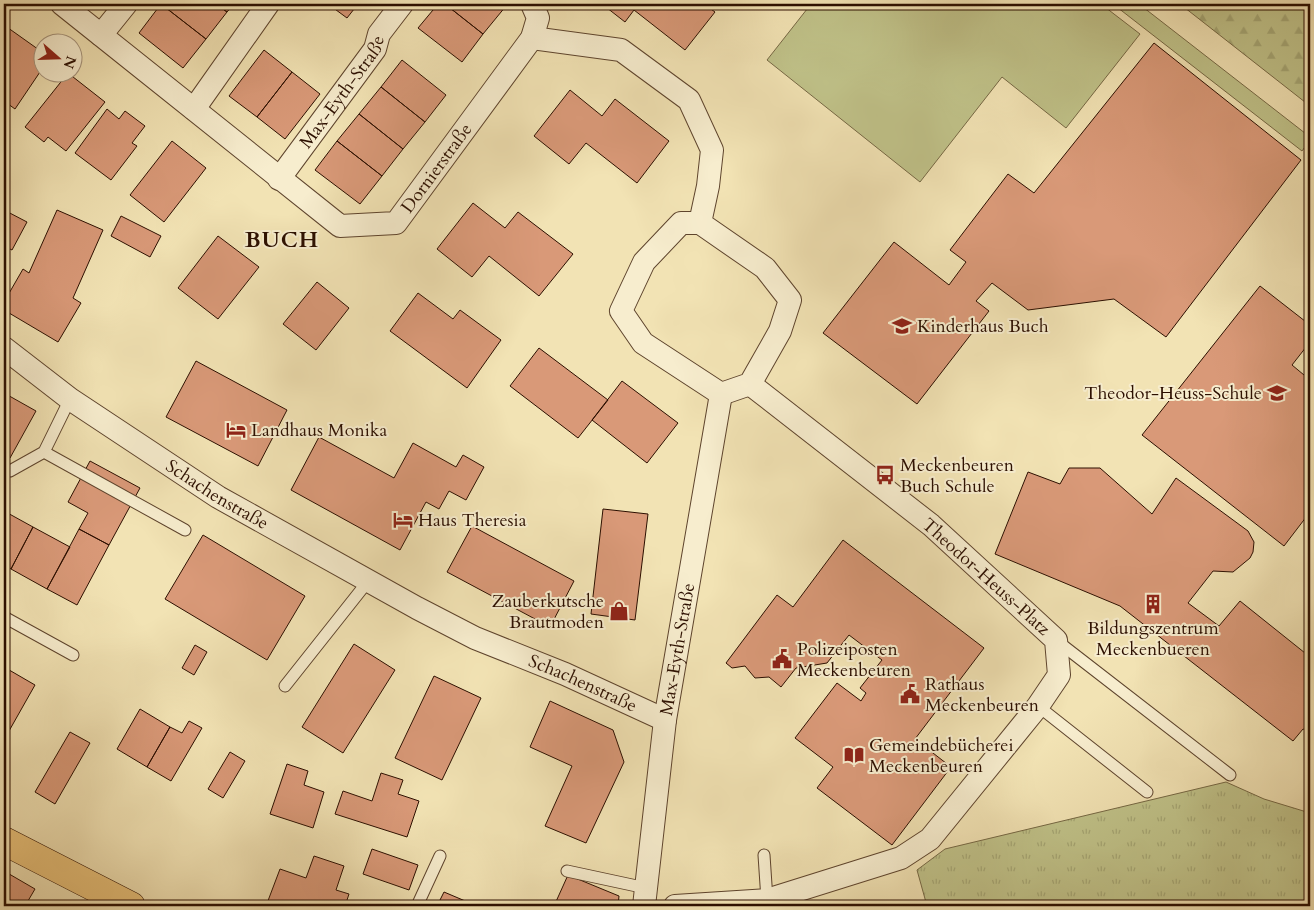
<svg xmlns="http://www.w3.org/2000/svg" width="1314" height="910" font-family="Cardo,serif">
<defs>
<pattern id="grass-tufts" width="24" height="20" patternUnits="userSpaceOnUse" patternTransform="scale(1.25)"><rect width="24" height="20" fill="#c0c289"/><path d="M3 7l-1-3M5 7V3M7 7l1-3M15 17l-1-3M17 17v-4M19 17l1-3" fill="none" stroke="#a5a674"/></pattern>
<pattern id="forest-firs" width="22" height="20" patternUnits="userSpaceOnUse" patternTransform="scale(1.25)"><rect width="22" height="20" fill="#c0c289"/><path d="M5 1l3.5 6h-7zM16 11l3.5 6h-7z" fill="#a5a674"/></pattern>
</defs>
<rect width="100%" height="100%" fill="#f2e3b4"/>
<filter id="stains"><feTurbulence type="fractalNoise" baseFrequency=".004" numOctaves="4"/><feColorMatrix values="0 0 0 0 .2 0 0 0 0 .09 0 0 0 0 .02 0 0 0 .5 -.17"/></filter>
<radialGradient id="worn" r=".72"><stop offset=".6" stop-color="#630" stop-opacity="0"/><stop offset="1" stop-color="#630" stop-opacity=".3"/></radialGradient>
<path fill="url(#grass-tufts)" stroke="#766844" d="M1226,782L1264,799L1310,813V906H927L917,870L945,849Z"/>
<path fill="url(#forest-firs)" stroke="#766844" d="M1180,4H1310V106Z"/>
<path fill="#c0c289" stroke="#766844" d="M811,4H1101L1140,34L1066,128L1002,77L920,182L767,60Z
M1113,4H1139L1310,137V140L1302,151Z"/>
<path fill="#d99978" stroke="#2c0f00" d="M161,4L206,39L183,68L139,33Z
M161,4H216L227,12L206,39Z
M216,4H234L227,12Z
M328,4H358L347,18Z
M438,4H445L483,34L462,62L418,28Z
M445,4H503L506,6L483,34Z
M602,4H704L715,12L685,50L634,10L625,22Z
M4,25L42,52V69L15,109L4,101Z
M1154,43L1301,160L1166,337L1114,299L1028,310L992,283L976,301L989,311L917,404L823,333L894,242L949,285L966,262L950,250L1008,174L1034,193Z
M264,50L292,72L257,117L229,96Z
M402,60L446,95L425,122L381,87Z
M292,72L320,94L285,139L257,117Z
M68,73L105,102L66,151L48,137L44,142L25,127Z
M381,87L425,122L403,149L359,114Z
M570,90L602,116L615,99L669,141L637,183L586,143L569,164L534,136Z
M107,109L119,119L125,111L145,126L132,143L137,146L111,180L75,153Z
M359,114L403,149L382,176L337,141Z
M172,141L206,168L164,222L130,195Z
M337,141L382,176L360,204L315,170Z
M473,203L505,228L518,212L573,254L539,296L489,256L472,277L437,249Z
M4,210L27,222L12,250L4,246Z
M57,210L103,230L73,298L81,303L58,342L4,310V302L23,269L29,273Z
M121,216L161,236L150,257L111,236Z
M218,236L259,267L218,319L178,288Z
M317,282L349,308L316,350L283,324Z
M1260,286L1310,325V342L1292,365L1310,380V512L1284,546L1142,435Z
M418,293L453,319L460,310L501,340L467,388L390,331Z
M539,348L608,400L578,438L510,386Z
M196,361L287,410L258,466L166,417Z
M622,381L678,423L647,463L592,420Z
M4,393L36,411L10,458L4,454Z
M319,437L394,478L413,443L456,467L463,455L484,467L466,500L449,491L439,509L426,502L400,550L291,490Z
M90,461L140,488L109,545L79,529L88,513L68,502Z
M1069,468H1100L1152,514L1176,478L1248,531L1254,542L1253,552L1250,558L1233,572L1213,571L1188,603L1219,626L1240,601L1305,653L1310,655V731L1303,729L1293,741L1120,606L995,554L1028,472L1060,484Z
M603,509L648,514L635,620L591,614Z
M4,511L33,527L11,569L4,565Z
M472,526L574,581L550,627L447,572Z
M33,527L70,547L47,589L11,569Z
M79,529L109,545L77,605L47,589Z
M203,535L305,596L267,660L165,599Z
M843,540L984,648L915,739L951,767L892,845L817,788L833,767L795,738L837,683L861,701L866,693L860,688L882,660L849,635L827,663L796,668L781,687L769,677L755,678L745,666L732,668L726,663L777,595L793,607Z
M354,644L395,670L343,753L302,727Z
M195,645L207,652L194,675L182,668Z
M4,667L35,685L9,731L4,728Z
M434,676L481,698L442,780L395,758Z
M550,701L613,730L624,762L586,843L545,826L572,766L530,747Z
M140,709L170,727L147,767L117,749Z
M189,721L202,728L171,781L147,767L170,727L182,733Z
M70,732L90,743L55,804L35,792Z
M230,752L245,761L223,798L208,789Z
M287,764L308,771L304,785L324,792L313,828L270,814Z
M381,773L403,780L398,794L419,801L407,837L335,814L343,791L372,801Z
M372,849L418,865L409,890L363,874Z
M314,856L344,866L336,890L349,894L345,906H266L280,869L306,878Z
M4,871L35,889L25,906H4Z
M568,875L619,896L618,906H554Z
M444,892L477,906H437Z"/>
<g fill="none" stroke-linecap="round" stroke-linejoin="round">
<defs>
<path id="service" d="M70,399L44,452L185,530
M10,471L44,452
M4,617L73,655
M1057,641L1230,775
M285,686L369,580
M1038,706L1147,792
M764,855L767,900
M567,871L646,888
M417,906L440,856"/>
<g id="minor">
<path id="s1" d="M62,4L340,226L396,223L532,38L538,18L532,4"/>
<path d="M101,35L126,4"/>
<path d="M532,38L621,50L689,100L712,150L708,186L700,223L765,268L790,300L780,331L750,384L721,394"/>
<path d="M194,109L268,4"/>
<path id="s2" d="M279,179L375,49L379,34L402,4"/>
<path d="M700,223H681L644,262L621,311L643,343L721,394"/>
<path id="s3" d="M4,348L70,399L218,497L417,608L475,638L565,674L665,720"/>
<path id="s4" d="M644,906L665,720L721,394"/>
<path d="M675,906L767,900L901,858L930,839L1038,706L1059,675L1056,640L931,525L750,384"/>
</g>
<path id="primary" d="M4,841L131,906"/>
</defs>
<use href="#service" stroke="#5e442d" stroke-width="13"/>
<use href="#minor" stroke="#5e442d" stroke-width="24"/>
<use href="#primary" stroke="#2c0f00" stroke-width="29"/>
<use href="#service" stroke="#f7edce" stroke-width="11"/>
<use href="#minor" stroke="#f7edce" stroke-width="22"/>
<use href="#primary" stroke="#e9c27a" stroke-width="28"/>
</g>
<defs>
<symbol id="school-bare" viewBox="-9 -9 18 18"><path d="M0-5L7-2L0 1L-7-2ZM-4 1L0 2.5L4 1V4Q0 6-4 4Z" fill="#8f2418" stroke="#f7edce" stroke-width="2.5" paint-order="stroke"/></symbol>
<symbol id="hotel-bare" viewBox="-9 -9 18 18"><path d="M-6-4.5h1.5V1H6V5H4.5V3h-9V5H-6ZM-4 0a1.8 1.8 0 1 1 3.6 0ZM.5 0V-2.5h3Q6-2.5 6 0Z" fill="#8f2418" stroke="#f7edce" stroke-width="2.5" paint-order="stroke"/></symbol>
<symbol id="bus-bare" viewBox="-9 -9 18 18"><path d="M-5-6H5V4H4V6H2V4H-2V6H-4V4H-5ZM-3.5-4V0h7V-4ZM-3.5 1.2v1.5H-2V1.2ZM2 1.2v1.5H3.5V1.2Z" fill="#8f2418" stroke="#f7edce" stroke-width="2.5" paint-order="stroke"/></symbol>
<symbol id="building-bare" viewBox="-9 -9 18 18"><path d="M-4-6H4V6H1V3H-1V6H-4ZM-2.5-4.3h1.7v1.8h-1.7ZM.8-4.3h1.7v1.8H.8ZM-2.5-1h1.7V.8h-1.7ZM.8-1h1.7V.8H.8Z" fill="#8f2418" stroke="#f7edce" stroke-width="2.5" paint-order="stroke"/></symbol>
<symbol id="shop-bare" viewBox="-9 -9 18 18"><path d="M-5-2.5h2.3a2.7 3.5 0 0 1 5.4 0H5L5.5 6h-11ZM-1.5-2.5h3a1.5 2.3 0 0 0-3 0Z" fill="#8f2418" stroke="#f7edce" stroke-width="2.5" paint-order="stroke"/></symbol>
<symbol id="civic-bare" viewBox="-9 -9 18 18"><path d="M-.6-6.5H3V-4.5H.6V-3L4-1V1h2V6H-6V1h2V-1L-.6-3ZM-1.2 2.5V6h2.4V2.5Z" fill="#8f2418" stroke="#f7edce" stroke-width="2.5" paint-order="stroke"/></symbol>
<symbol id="library-bare" viewBox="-9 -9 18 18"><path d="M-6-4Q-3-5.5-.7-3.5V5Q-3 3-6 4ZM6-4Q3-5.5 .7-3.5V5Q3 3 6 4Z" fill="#8f2418" stroke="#f7edce" stroke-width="2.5" paint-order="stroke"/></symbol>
</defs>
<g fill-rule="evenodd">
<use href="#school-bare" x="888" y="312" width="28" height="28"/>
<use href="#school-bare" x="1263" y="379" width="28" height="28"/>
<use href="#hotel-bare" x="222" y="416" width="28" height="28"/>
<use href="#bus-bare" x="871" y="461" width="28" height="28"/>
<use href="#hotel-bare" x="389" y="506" width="28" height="28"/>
<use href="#building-bare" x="1139" y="590" width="28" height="28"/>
<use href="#shop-bare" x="605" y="597" width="28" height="28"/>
<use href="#civic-bare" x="768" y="645" width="28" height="28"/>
<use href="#civic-bare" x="896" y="680" width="28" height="28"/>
<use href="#library-bare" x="840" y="741" width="28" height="28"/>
</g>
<g text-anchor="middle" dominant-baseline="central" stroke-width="4" stroke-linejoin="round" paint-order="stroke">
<g font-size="18" fill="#2c0f00" stroke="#f7edce">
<text stroke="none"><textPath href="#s2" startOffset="108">Max-Eyth-Straße</textPath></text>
<text stroke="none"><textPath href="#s1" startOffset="480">Dornierstraße</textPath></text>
<text stroke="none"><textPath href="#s3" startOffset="259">Schachenstraße</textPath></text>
<text transform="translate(986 577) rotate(42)">Theodor-Heuss-Platz</text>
<text stroke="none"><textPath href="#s4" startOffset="259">Max-Eyth-Straße</textPath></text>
<text stroke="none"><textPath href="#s3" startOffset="671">Schachenstraße</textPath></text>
</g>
<g font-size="18" fill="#2c0f00" stroke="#f7edce" text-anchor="start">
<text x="917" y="326">Kinderhaus Buch</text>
<text x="1262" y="393" text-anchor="end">Theodor-Heuss-Schule</text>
<text x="251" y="430">Landhaus Monika</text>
<text x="900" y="465">Meckenbeuren<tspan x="900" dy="21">Buch Schule</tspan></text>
<text x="418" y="520">Haus Theresia</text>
<text x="604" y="601" text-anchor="end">Zauberkutsche<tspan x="604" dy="21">Brautmoden</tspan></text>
<text x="1153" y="628" text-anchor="middle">Bildungszentrum<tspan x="1153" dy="21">Meckenbueren</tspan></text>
<text x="797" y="649">Polizeiposten<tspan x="797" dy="21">Meckenbeuren</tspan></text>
<text x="925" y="684">Rathaus<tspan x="925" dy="21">Meckenbeuren</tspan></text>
<text x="869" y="745">Gemeindebücherei<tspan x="869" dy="21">Meckenbeuren</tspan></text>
</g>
<g font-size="22" font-weight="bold" letter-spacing="1" fill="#2c0f00" stroke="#f7edce">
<text x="282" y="240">BUCH</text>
</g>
</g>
<rect width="1314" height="910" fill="none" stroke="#f2e3b4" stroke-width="20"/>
<rect x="5" y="5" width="1304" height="900" fill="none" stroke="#2c0f00" stroke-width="2.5"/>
<rect x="10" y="10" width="1294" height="890" fill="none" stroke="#2c0f00"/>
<g transform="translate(58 58) rotate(110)"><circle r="24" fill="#f7edce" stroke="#a6947c"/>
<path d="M0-4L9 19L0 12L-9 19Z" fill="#8f2418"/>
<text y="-8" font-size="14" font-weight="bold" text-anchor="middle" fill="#2c0f00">N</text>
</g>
<rect width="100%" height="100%" filter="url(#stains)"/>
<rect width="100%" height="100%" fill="url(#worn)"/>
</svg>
